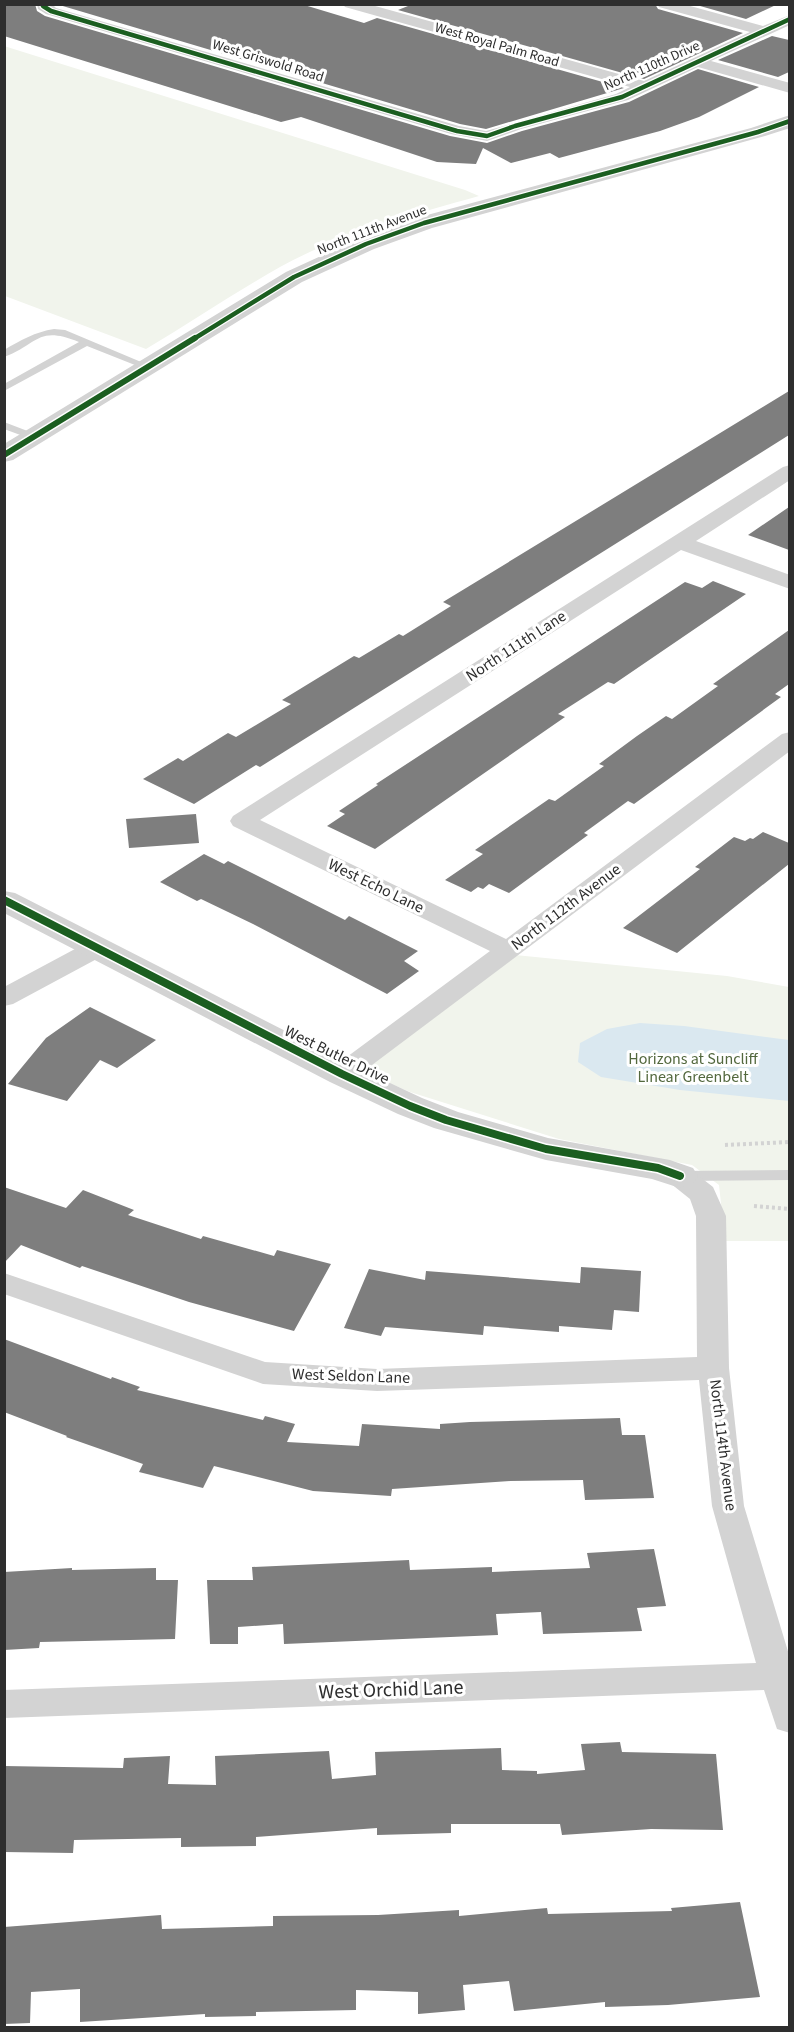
<svg xmlns="http://www.w3.org/2000/svg" width="794" height="2032" font-family="'Source Sans 3',sans-serif">
<rect width="100%" height="100%" fill="#fff"/>
<path fill="#f1f4ec" d="M4,46L465,190L479,196C411,215 342,233 280,267C234,293 191,322 146,349L5,296Z
M515,955L727,976L789,987V1241H725L719,1185L692,1165L559,1139L410,1092L362,1071Z"/>
<path fill="#dae8f0" d="M640,1023L684,1026L789,1040V1101L680,1090L601,1077L578,1062L580,1043L607,1029Z"/>
<path fill="#7e7e7e" d="M4,4H35L37,11L45,16L450,136L487,143L522,131L629,102L698,69L759,87L699,117L660,131L559,158L550,153L511,163L483,148L476,164L437,162L301,117L281,122L4,36Z
M56,4H301L364,23L377,18L624,88L486,129L460,124Z
M413,4H655L658,9L743,33L644,79L398,10Z
M693,4H778L746,19Z
M772,36L789,40V72L778,77L718,60Z
M789,391V435L260,767L256,765L194,804L143,779L178,758L183,761L228,733L236,737L291,704L282,700L354,656L359,658L399,634L403,636L451,606L443,602Z
M789,507V550L748,535Z
M713,581L746,594L614,684L608,682L558,714L565,717L375,849L327,826L345,814L339,811L378,785L376,784L685,582L702,588Z
M789,630V684L775,694L781,697L670,778L634,804L628,801L584,833L588,835L509,893L489,884L483,889L478,887L471,892L445,880L483,854L475,850L549,799L555,801L604,766L599,764L637,736L666,716L672,719L718,686L713,684Z
M196,814L199,843L129,848L126,819Z
M763,832L789,843V864L677,953L623,928L700,869L695,867L734,837L745,841L750,838L753,839Z
M204,854L224,864L228,861L345,920L349,916L418,951L404,961L419,971L387,994L253,924L201,899L197,901L160,882Z
M90,1007L156,1040L117,1068L100,1060L67,1101L8,1084L46,1038Z
M4,1187L66,1208L83,1190L134,1210L128,1215L201,1239L203,1236L274,1256L277,1250L331,1264L294,1331L189,1302L82,1266L80,1268L21,1245L4,1263Z
M581,1267L641,1271L639,1312L614,1310L612,1330L559,1326V1332L484,1326L483,1335L385,1327L381,1336L344,1328L369,1269L425,1280L426,1271L580,1283Z
M4,1339L111,1379L112,1377L140,1387L137,1390L263,1420L265,1416L295,1424L287,1442L359,1446L362,1424L440,1429V1424L470,1422L620,1418L622,1435H645L654,1498L585,1500L583,1480L510,1481L392,1489L391,1496L313,1491L214,1466L203,1488L139,1472L143,1464L66,1437L67,1436L4,1412Z
M654,1549L666,1606L637,1608L642,1631L543,1634L541,1612L496,1614L498,1635L284,1644L283,1624L238,1627V1644H210L207,1580H253L252,1567L409,1560L410,1570L492,1567V1572L590,1568L587,1553Z
M72,1568V1570L156,1568V1580H178L175,1639L40,1642L39,1648L4,1650V1572Z
M620,1742L622,1752L716,1754L723,1830L651,1829L562,1835L560,1824H451V1833L377,1835V1828L256,1837V1846L181,1847V1838L74,1840L73,1853L4,1852V1766L123,1768L124,1758L170,1756L168,1784L216,1785L215,1756L329,1751L332,1779L376,1775L375,1752L501,1748L502,1770L537,1771V1774L585,1770L581,1744Z
M740,1902L760,1997L668,2005L605,2007V2002L514,2011L509,1981L463,1985L465,2010L418,2014V1992L356,1990V2010L256,2012V2016L205,2017V2014L80,2022V1989L31,1992L30,2023L4,2024V1927L161,1915L162,1929L273,1926V1916L378,1915L459,1910V1916L547,1908L548,1914L672,1911L671,1908Z"/>
<g fill="none" stroke-linecap="round" stroke-linejoin="round">
<path stroke="#d3d3d3" stroke-width="4" stroke-dasharray="3 3" stroke-linecap="butt" d="M725,1145L790,1142
M754,1206L790,1209"/>
<path fill="#d3d3d3" fill-rule="evenodd" d="M54,329L65,330L153,367L145,369L87,346L4,391V384L79,342C37,325 39,344 4,357V350C21,340 35,332 54,329Z
M4,422L38,435L39,437L34,440L4,429Z
M790,1170V1180L682,1181L675,1176L682,1171Z"/>
<path fill="#d3d3d3" fill-rule="evenodd" d="M37,4H52L56,8L459,126L486,131L616,94L630,87L345,7L343,4H368L644,81L750,32L659,7L657,4H683L763,26L790,15V25L711,61L790,83V93L698,67L628,100L521,129L493,139L487,141L451,134L46,14L38,9Z
M790,465V480L696,541L790,575V589L681,550L260,820L506,939L782,734L790,732V751L352,1080L342,1083L332,1080L328,1074L332,1068L490,951L233,826L230,821L233,816L783,467Z
M97,940L106,942L110,948L106,954L13,1004L4,1006V987L88,942Z
M680,1166L690,1169L713,1187L726,1216L729,1368L744,1506L790,1658V1733L777,1729L764,1690L4,1718V1690L756,1663L712,1506L699,1380L377,1391L263,1384L4,1294V1273L265,1362L377,1369L697,1357L696,1216L690,1199L670,1183L666,1176L670,1169Z"/>
<path fill="#d3d3d3" fill-rule="evenodd" d="M790,115V128L765,136L432,228L374,249L302,282L13,460L4,462V444L286,272L358,239L416,218L751,128Z
M4,891L15,893L354,1066L422,1098L458,1112L548,1138L670,1160L693,1168L698,1176L693,1184L680,1188L652,1179L546,1160L434,1128L398,1114L330,1082L4,913Z"/>
<defs>
<path id="cycleway-far2" d="M45,4L43,6L51,11L457,131L487,136L515,126L622,97L790,19
M192,340L294,277L366,244L424,223L758,132L790,121"/>
<path id="cycleway-far1" d="M4,455L195,338"/>
<path id="cycleway" d="M4,900L342,1074L410,1106L446,1120L546,1149L658,1168L680,1176"/>
</defs>
<use href="#cycleway-far2" stroke="#fff" stroke-width="7"/>
<use href="#cycleway-far1" stroke="#fff" stroke-width="9"/>
<use href="#cycleway" stroke="#fff" stroke-width="11"/>
<use href="#cycleway-far2" stroke="#1b5e20" stroke-width="4.5"/>
<use href="#cycleway-far1" stroke="#1b5e20" stroke-width="6"/>
<use href="#cycleway" stroke="#1b5e20" stroke-width="8"/>
</g>
<g text-anchor="middle" dominant-baseline="central" stroke-width="6" stroke-linejoin="round" paint-order="stroke">
<g font-size="14" fill="#2e2e2e" stroke="#fff">
<text transform="translate(497 45) rotate(16)">West Royal Palm Road</text>
<text transform="translate(268 61) rotate(17)">West Griswold Road</text>
<text transform="translate(652 66) rotate(-24)">North 110th Drive</text>
<text transform="translate(372 230) rotate(-21)">North 111th Avenue</text>
</g>
<g font-size="16" fill="#2e2e2e" stroke="#fff">
<text transform="translate(516 646) rotate(-33)">North 111th Lane</text>
<text transform="translate(376 886) rotate(26)">West Echo Lane</text>
<text transform="translate(566 907) rotate(-37)">North 112th Avenue</text>
<text transform="translate(337 1055) rotate(26)">West Butler Drive</text>
<text transform="translate(351 1376) rotate(2)">West Seldon Lane</text>
<text transform="translate(723 1445) rotate(83)">North 114th Avenue</text>
</g>
<g font-size="16" fill="#53683e" stroke="#fff">
<text x="693" y="1059">Horizons at Suncliff<tspan x="693" dy="18">Linear Greenbelt</tspan></text>
</g>
<g font-size="20" fill="#2e2e2e" stroke="#fff">
<text transform="translate(391 1690) rotate(-2)">West Orchid Lane</text>
</g>
</g>
<rect width="794" height="2032" fill="none" stroke="#2e2e2e" stroke-width="12"/>
</svg>
